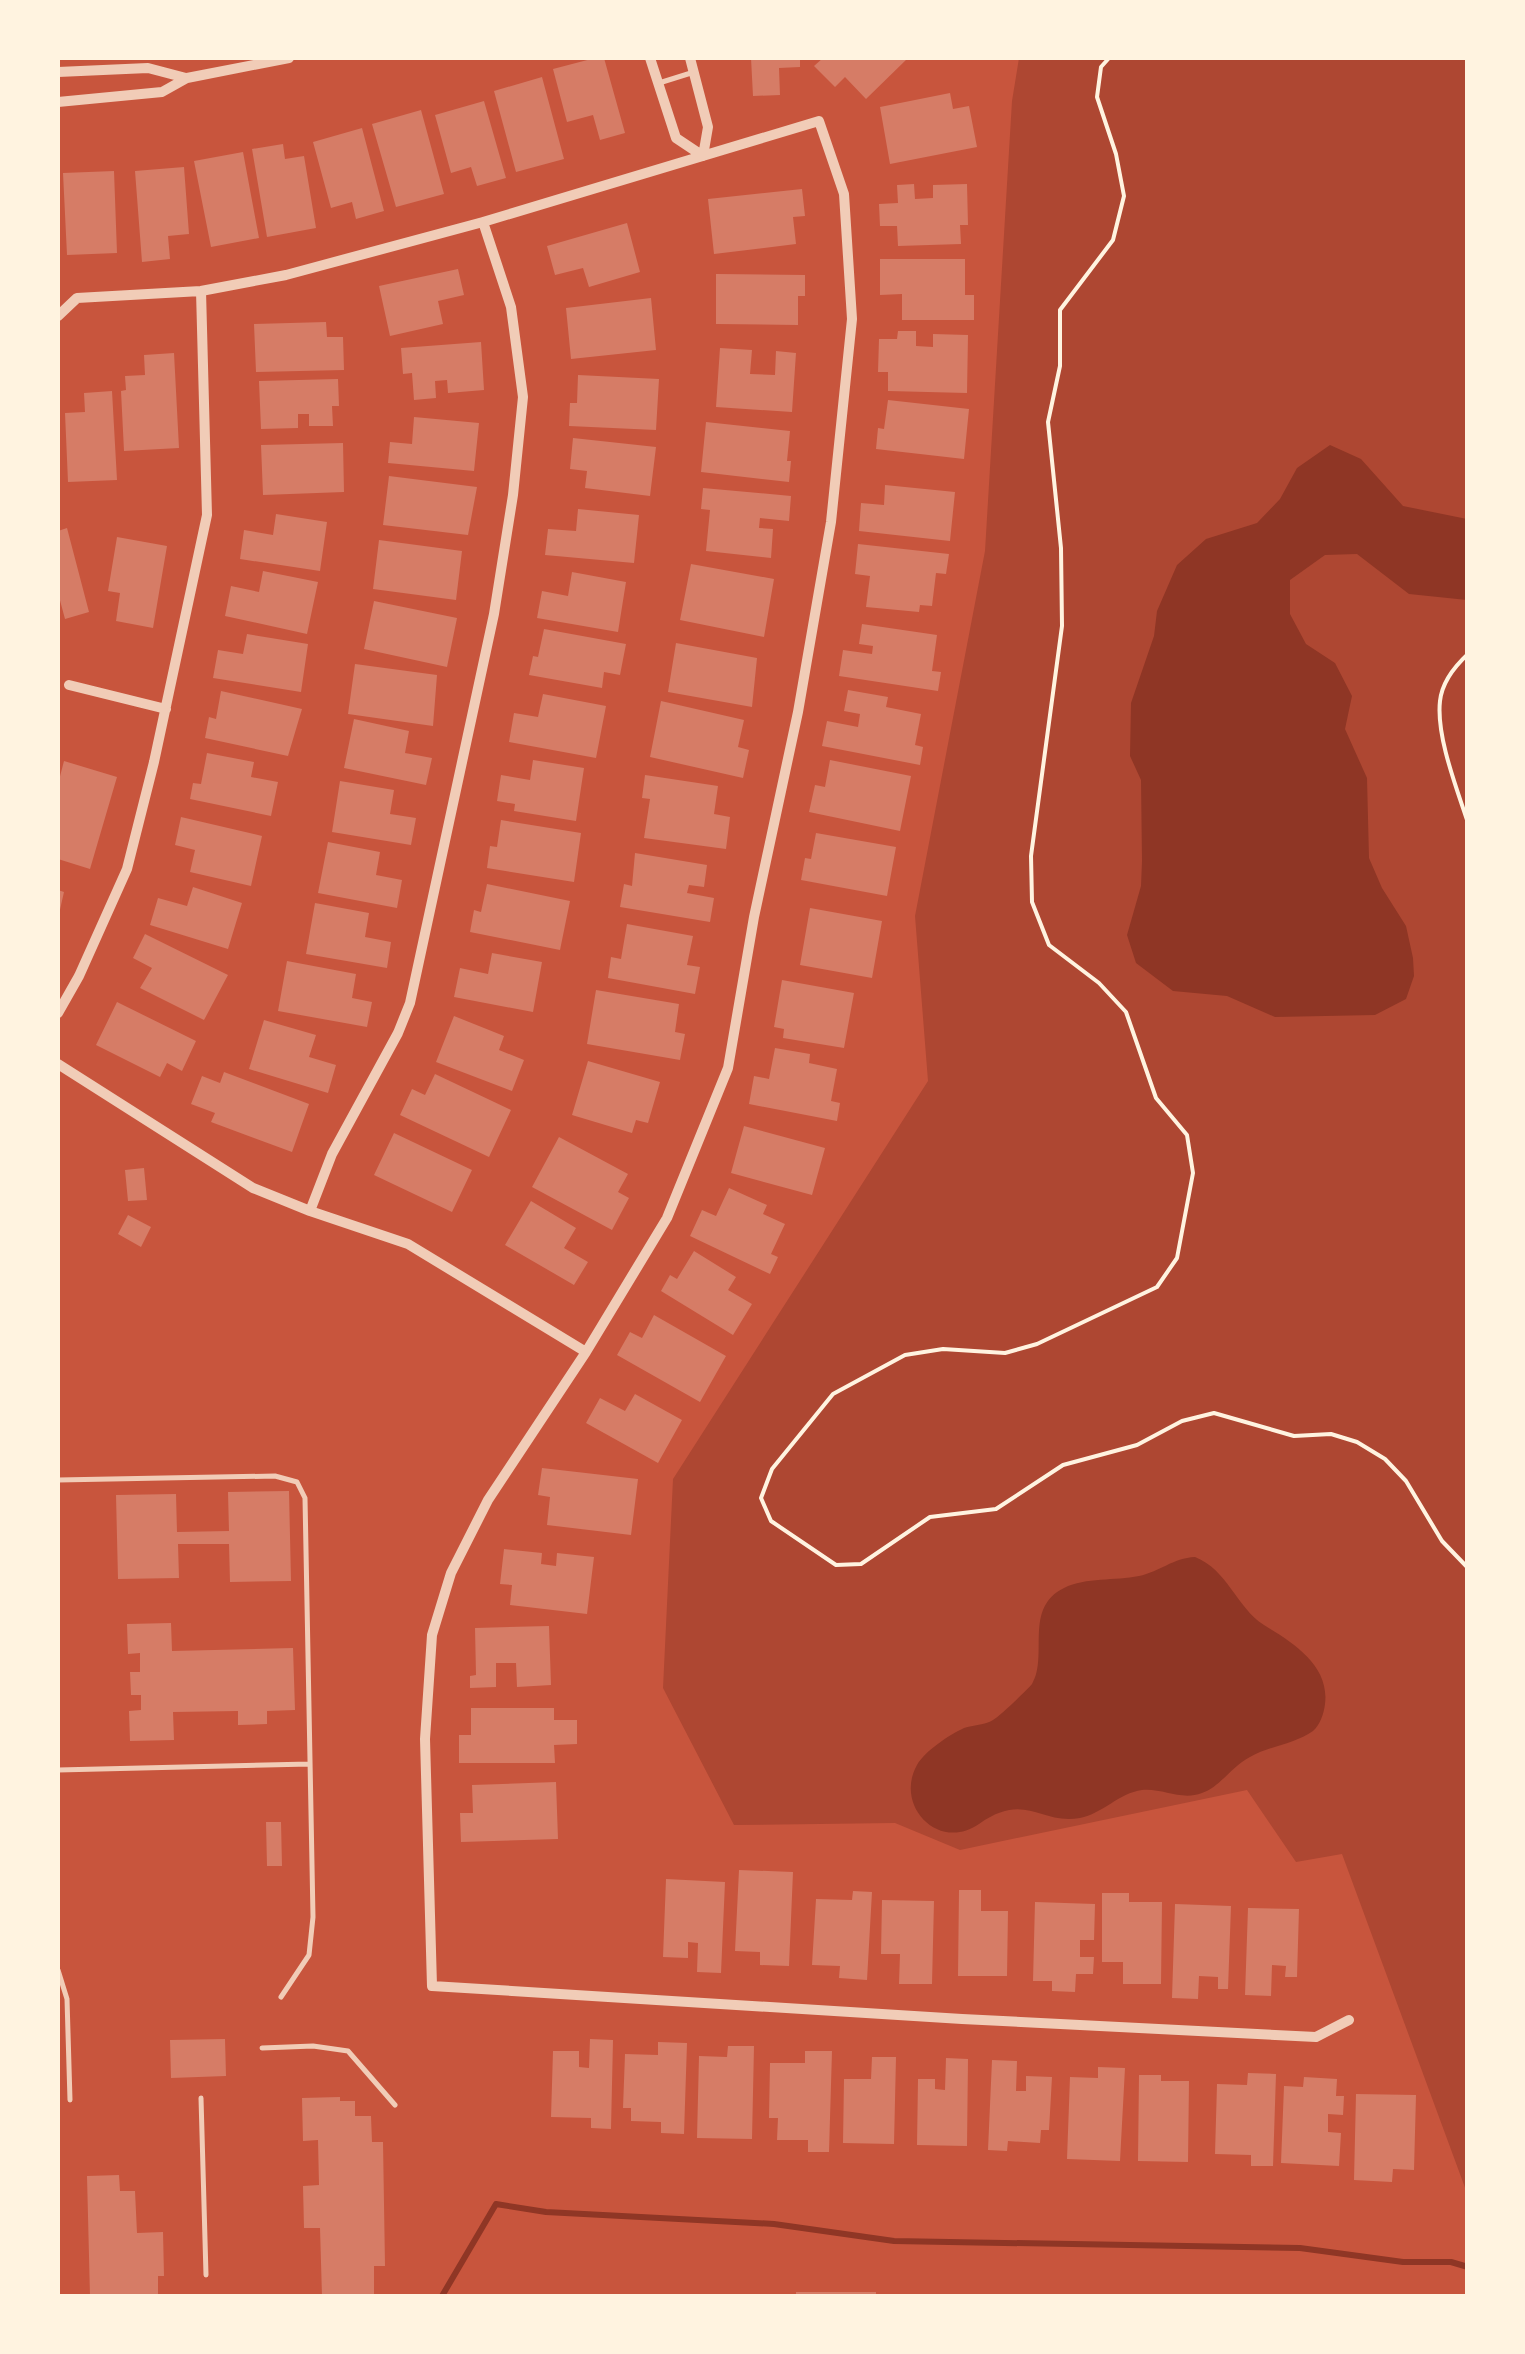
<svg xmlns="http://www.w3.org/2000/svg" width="1525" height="2354" font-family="Helvetica,sans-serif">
<rect width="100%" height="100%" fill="#c8553d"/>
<path fill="#ae4732" d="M1019,58H1467V2193L1342,1854L1296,1862L1247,1790L960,1850L895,1823L734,1825L663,1688L673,1479L928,1081L915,916L985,551L1012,101Z"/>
<path fill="#8f3625" d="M1330,445L1361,459L1403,506L1467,519V600L1409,594L1357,554L1325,555L1290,580V614L1306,644L1335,663L1352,696L1345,729L1367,778L1369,858L1382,888L1406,926L1413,958L1414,976L1406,999L1375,1015L1275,1017L1227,996L1173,991L1136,963L1127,935L1141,886L1142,861L1141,780L1130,756L1131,703L1154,636L1157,611L1177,565L1206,539L1257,523L1280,499L1297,468Z
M1195,1557C1228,1570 1236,1607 1264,1625C1292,1642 1330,1665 1325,1704C1324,1713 1320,1725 1313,1731C1295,1744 1269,1746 1250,1757C1232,1766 1220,1787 1202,1793C1181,1801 1163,1788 1142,1790C1119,1793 1102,1814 1080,1818C1039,1825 1026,1791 979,1824C939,1852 894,1806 917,1765C925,1751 949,1735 964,1728C973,1725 985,1725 993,1720C1000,1716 1027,1690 1032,1684C1049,1656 1023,1608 1064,1588C1086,1577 1115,1581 1139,1576C1159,1572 1173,1558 1195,1557Z"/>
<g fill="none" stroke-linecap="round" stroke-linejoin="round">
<path stroke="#8f3625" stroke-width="6" d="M442,2296L496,2204L546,2212L774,2224L894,2241L1300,2248L1403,2262H1451L1468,2267"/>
</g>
<path fill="#d67c66" d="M595,58H604L625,133L600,140L593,115L567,122L553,69Z
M751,58H800V67L779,68L780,95L753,96Z
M823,58H908L866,99L845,77L835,87L814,66Z
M542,77L564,159L516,172L494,91Z
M950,93L953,109L969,106L977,147L890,164L880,107Z
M484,101L506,178L477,186L471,167L451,173L435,115Z
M421,110L444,194L396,207L372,124Z
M362,128L384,211L356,219L352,202L331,208L313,142Z
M283,144L285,159L304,156L316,228L267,237L252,149Z
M243,152L259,238L211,247L194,161Z
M184,167L189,234L168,236L170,259L142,262L135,171Z
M114,171L117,253L67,255L63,173Z
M914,184L915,199L933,198V185L967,184L968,225H960L961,244L898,246L897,226H880L879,204L898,203L897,185Z
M802,189L805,216L793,217L796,244L714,254L708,199Z
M627,223L640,272L589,287L583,268L555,275L547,246Z
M880,259H965V295H974V320H902V294L880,295Z
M458,269L464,295L438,301L443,324L390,336L379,286Z
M716,274L805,275V296H798V325L716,324Z
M651,298L656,350L571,359L566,308Z
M326,322L327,337H343L344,370L256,372L254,324Z
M898,331H916V346L933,347V334L968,335L967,393L888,391V372H878L879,339H897Z
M481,342L484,390L448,393L447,380L435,381L436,398L414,400L412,373L403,374L401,348Z
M720,348L752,350L750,374L775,375L776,351L796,353L792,412L716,407Z
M174,353L179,448L124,451L121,391L126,390L125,376L145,375L144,355Z
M578,375L659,379L656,430L569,426L570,403H577Z
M338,379L339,406H332L333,426H309V414H298V428L261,429L259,381Z
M112,391L117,480L68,482L65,413L85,412L84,393Z
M888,400L969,409L964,459L876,449L878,428L884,429Z
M414,417L479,423L474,471L388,463L390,442L412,444Z
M706,422L790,431L787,461H791L789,482L701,472Z
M573,438L656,447L650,496L585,488L587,471L570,469Z
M343,443L344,492L263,495L261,445Z
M389,476L477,487L468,535L383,525Z
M885,485L955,492L950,541L859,531L861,503L884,505Z
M703,488L791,496L789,521L760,518L759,528L773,529L771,558L706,551L710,510L701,509Z
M578,509L639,515L634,563L545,555L548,529L576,531Z
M276,514L327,522L320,571L240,559L244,530L273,535Z
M67,528L89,612L65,619L58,593V531Z
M117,537L167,546L153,628L116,621L120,593L108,591Z
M379,540L462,551L456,600L373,589Z
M858,544L949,554L946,574L936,573L932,606L920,605L919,612L866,607L870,576L855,574Z
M691,564L774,579L764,637L680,620Z
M263,571L318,582L307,634L225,616L231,586L259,592Z
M572,572L626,582L618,632L537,618L542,591L568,596Z
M374,601L457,618L447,667L364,649Z
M862,624L937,635L932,671L941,672L938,691L839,676L843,650L872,654L873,646L859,644Z
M544,629L626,644L620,675L604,672L602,688L529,675L533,656L538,657Z
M247,634L308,644L301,692L213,678L218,650L243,654Z
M676,643L757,658L752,707L668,692Z
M355,664L437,675L433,726L348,714Z
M848,690L888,697L886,707L921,714L915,745L923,747L920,765L822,746L827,721L858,727L860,714L844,711Z
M221,691L302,709L288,756L205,738L209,717L216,719Z
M543,694L606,706L596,758L509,742L514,713L538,717Z
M661,701L744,720L738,747L749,750L743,778L650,757Z
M354,719L409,731L405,753L432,758L426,785L344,768Z
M207,753L254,762L251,777L278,782L271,816L190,799L193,783L201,784Z
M533,760L584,768L576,821L514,811L515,804L497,801L501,775L530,780Z
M830,760L911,776L900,831L809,812L815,785L825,787Z
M64,761L117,777L90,869L58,859V784Z
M645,775L718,786L714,814L730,817L726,849L644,838L650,799L642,798Z
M340,781L394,790L390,814L416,818L411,845L332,832Z
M181,817L262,836L251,886L190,872L195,850L175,845Z
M501,820L581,833L574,882L487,868L490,846L497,847Z
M816,833L896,847L887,896L801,880L805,858L811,859Z
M328,842L380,852L376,875L402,880L397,908L318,893Z
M635,853L707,865L704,887L689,885L687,893L714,898L710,922L620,907L624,884L632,886Z
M487,884L570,901L560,950L470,932L474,910L481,912Z
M193,887L242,903L228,949L150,925L158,898L187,906Z
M58,890L64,892L59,914H58Z
M315,903L369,913L365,937L391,942L387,968L306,954Z
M810,908L882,921L872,978L800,965Z
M627,924L693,936L687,965L700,967L695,994L608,978L611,957L621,959Z
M145,934L228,975L204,1020L140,988L152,968L133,958Z
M492,953L542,962L533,1012L454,997L460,968L488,974Z
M287,961L356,974L352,998L372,1002L367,1027L278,1011Z
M782,980L854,993L844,1048L783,1038L784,1029L774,1027Z
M596,990L679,1004L675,1032L685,1034L680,1060L587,1044Z
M117,1002L196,1041L182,1071L167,1063L160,1077L96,1045Z
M454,1016L504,1036L499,1050L524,1060L512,1091L436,1062Z
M264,1020L316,1035L309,1057L336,1065L328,1093L249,1069Z
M775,1048L810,1054L809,1063L837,1069L831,1101L840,1103L837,1121L749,1104L754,1076L769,1079Z
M588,1061L660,1082L648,1123L636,1120L632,1133L572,1115Z
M224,1072L309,1104L292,1152L211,1122L215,1113L191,1104L202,1076L220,1083Z
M435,1074L511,1110L489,1157L400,1115L412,1089L425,1095Z
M744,1126L825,1148L812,1195L731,1173Z
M394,1133L472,1170L452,1212L374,1175Z
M559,1137L628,1174L618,1192L629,1198L612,1230L532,1187Z
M144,1168L147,1200L128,1201L125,1170Z
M729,1188L767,1205L763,1214L785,1224L771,1254L778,1257L770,1274L690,1236L702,1210L716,1216Z
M531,1201L576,1228L564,1248L588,1262L574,1285L505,1245Z
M128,1215L151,1227L141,1247L118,1234Z
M694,1251L736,1277L728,1290L752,1304L733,1335L661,1291L670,1275L677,1279Z
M654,1315L726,1356L700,1402L617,1355L630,1332L642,1338Z
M635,1394L682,1420L658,1463L586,1423L600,1398L625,1411Z
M542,1468L638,1479L631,1535L547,1525L550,1497L538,1495Z
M289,1491L291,1581L230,1582L229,1544H178L179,1578L118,1579L116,1495L176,1494L177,1532L229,1531L228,1492Z
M504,1549L542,1553L541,1564L556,1566L557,1553L594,1557L587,1614L510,1605L512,1585L500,1584Z
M171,1623L172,1651L293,1648L295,1710L267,1711V1724L238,1725V1711L173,1712L174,1740L130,1741L129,1711L141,1710V1695H131L130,1672H140V1653L128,1654L127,1624Z
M549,1626L551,1685L517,1687L516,1663H496V1687L470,1688V1676L476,1675L475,1628Z
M471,1708H554V1720H577V1744L554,1745L555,1763H459V1735H471Z
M556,1782L558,1839L461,1842L460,1813H473L472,1785Z
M266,1822H281L282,1866H267Z
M739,1870L793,1872L789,1966L760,1965V1952L735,1951Z
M666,1879L725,1882L721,1973L697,1972L698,1943L688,1942V1958L663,1957Z
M959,1890H981V1911H1008L1007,1976H958Z
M853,1891L872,1892L867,1980L839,1978L840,1966L812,1965L816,1899L852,1900Z
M1102,1893H1129V1902H1162L1161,1984H1123V1962H1102Z
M882,1900L934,1901L932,1984H899L900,1954H881Z
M1035,1902L1095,1904L1094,1940H1080V1957H1094L1093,1974H1076L1075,1992L1052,1991V1981H1033Z
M1175,1904L1231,1906L1228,1989H1218V1977L1199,1976L1198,1999L1172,1998Z
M1248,1908L1299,1909L1297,1977H1285L1286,1966L1272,1965L1271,1996L1245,1995Z
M225,2039L226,2076L171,2078L170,2040Z
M590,2039L613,2040L611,2129L591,2128V2118L551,2117L553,2051H579V2067L589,2068Z
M658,2042L687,2043L684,2134L661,2133V2122L631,2121V2108H623L625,2054L658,2055Z
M728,2046H754L752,2139L697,2138L699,2056L727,2057Z
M805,2051H832L829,2152H808V2140H777L778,2118H769L770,2063H805Z
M872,2057H896L894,2144L843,2143L844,2079H871Z
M946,2058L968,2059L967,2146L917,2145L918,2079H935V2089L945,2090Z
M992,2060L1017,2061L1016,2091H1026V2076L1052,2077L1049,2130H1041L1040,2143L1008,2141L1007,2151L988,2150Z
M1098,2067L1125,2068L1120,2161L1067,2159L1070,2077L1098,2078Z
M1248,2073L1276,2074L1273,2166H1251V2155L1215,2154L1217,2084L1247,2085Z
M1139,2075H1161V2081H1189L1188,2162L1138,2161Z
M1304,2077L1337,2079L1336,2096H1344L1343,2115L1328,2114V2132L1341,2133L1339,2166L1281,2163L1284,2086L1303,2087Z
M1356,2094L1416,2095L1414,2170L1393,2169L1392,2182L1354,2180Z
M340,2097V2101H355V2116H371L372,2142H383L385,2266H374V2296H322L320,2228H304L303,2186L319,2185L318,2140L303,2141L302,2098Z
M119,2175L120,2191H135L137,2233L163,2232L164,2276H158V2296H90L87,2176Z
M796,2292H876V2296H796Z"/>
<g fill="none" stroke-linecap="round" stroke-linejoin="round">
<path stroke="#fff3e0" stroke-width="4" d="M1109,58L1101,67L1097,97L1116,154L1124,196L1113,240L1060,310V366L1048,422L1061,548L1062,626L1031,856L1032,902L1049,945L1099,983L1126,1012L1156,1098L1187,1135L1193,1173L1177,1258L1157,1287L1037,1344L1005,1353L943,1349L905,1355L833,1394L772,1469L761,1498L771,1521L836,1565L861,1564L930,1517L996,1509L1063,1465L1137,1445L1182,1421L1214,1413L1294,1436L1331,1434L1357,1442L1385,1459L1406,1481L1442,1541L1468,1568
M1468,654C1455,666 1442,683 1440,701C1436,736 1457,789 1468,823"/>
<path stroke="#f1ccb7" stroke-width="5" d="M659,83L691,73
M58,1480L275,1476L297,1482L305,1498L313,1917L309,1955L281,1997
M58,1770L310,1764
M58,1970L67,1999L70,2100
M262,2048L313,2046L348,2051L395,2105
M201,2098L206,2275"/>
<path stroke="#f1ccb7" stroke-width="10" d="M650,58L676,138L703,156L708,127L690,58
M58,72L148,68L186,78
M58,102L162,92L187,78L289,58
M58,316L77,298L201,291L286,275L483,222L819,121L844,194L852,319L831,522L798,712L754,917L728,1068L667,1218L586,1352L488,1500L451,1573L432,1635L425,1739L432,1986L962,2019L1316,2037L1349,2020
M69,685L166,709
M58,1013L79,976L127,869L154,762L207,515L201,291
M58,1064L253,1188L310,1211L408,1244L586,1352
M310,1211L332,1154L398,1033L410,1003L494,614L513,495L523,397L511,307L483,222"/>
</g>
<rect width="1525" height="2354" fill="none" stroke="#fff3e0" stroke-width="120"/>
</svg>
